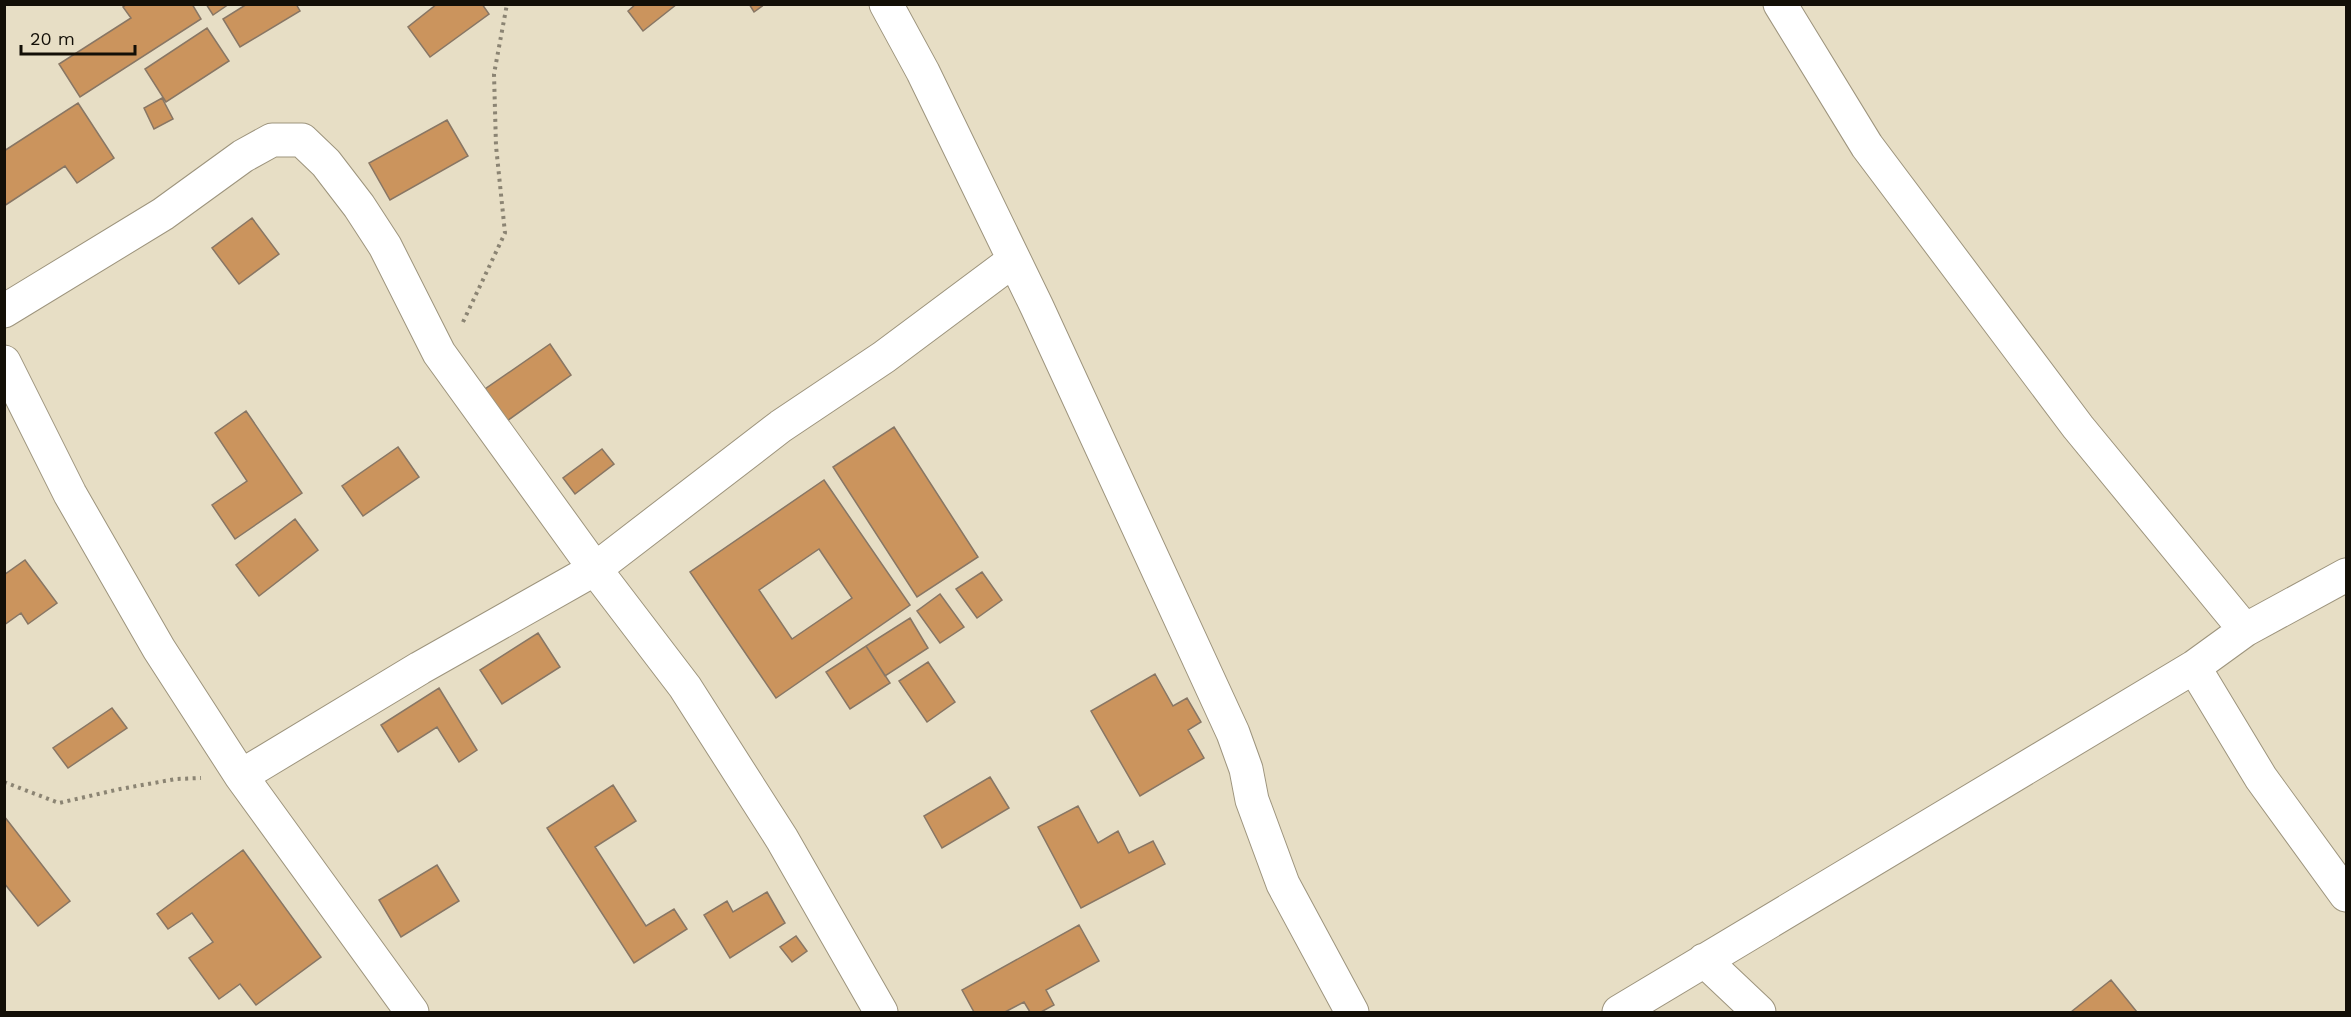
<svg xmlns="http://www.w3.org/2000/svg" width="2351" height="1017" font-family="'Work Sans',sans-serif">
<rect width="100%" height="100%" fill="#e7dec5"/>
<path fill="#cb945d" stroke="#887664" stroke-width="1.5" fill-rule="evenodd" d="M127,4H192L201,19L80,97L59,64L131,18L123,7Z
M206,4H229L213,15Z
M247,4H296L300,11L240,47L223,19Z
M437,4H482L489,14L430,57L408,27Z
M636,4H677L643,31L628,11Z
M749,4H765L754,12Z
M207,28L229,61L166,102L145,69Z
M162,98L173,119L154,129L144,108Z
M78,103L114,158L77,183L65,166L4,206V151Z
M447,120L468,156L390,200L369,163Z
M252,218L279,254L239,284L212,248Z
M550,344L571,375L507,421L485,389Z
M246,411L302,493L235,539L212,505L247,481L215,433Z
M894,427L978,557L917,597L833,467Z
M398,447L419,477L363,516L342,486Z
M602,449L614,464L575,494L563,478Z
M824,480L910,605L776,698L690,572ZM819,549L852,598L792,639L759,590Z
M295,519L318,550L259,596L236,565Z
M25,560L57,603L28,624L21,613L4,625V575Z
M982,572L1002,600L977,618L956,589Z
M940,594L964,627L940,643L917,611Z
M910,618L928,648L885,676L866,646Z
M538,633L560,667L502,704L480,670Z
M866,646L890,683L850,709L826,672Z
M928,662L955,702L927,722L899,681Z
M1155,674L1173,706L1187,698L1201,722L1188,730L1204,758L1140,796L1091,711Z
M439,688L477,750L459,762L437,727L398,752L381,725Z
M112,708L127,728L68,768L53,748Z
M990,777L1009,808L942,848L924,816Z
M613,785L636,821L595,847L646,926L674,909L687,929L634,963L547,828Z
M1078,806L1098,843L1118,831L1129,853L1153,841L1165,864L1081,908L1038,827Z
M4,816L70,901L38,926L4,883Z
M243,850L321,957L256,1005L240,984L219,999L189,958L213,942L192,913L168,929L157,914Z
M437,865L459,901L401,937L379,900Z
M767,892L785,923L730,958L704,915L727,901L733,912Z
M1079,925L1099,961L1046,990L1054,1005L1041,1012H1030L1024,1002L1005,1012H974L962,990Z
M796,936L807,951L792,962L780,947Z
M2111,980L2137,1012H2071Z"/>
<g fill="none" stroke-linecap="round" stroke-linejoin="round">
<defs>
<path id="minor" d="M886,4L923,72L1037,307L1233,733L1246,769L1252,800L1283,884L1352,1012
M1780,4L1867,146L2078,427L2245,630
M4,311L163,214L243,156L272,140H302L326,163L359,206L385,246L439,353L595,569L685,687L782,839L881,1012
M4,362L70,494L159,649L241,776L412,1012
M2194,667L2261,778L2346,895
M241,776L420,668L595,569L781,426L884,357L1014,260
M1704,960L1759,1012
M1619,1012L2194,667L2245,630L2346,575"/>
</defs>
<use href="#minor" stroke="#9d947d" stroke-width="35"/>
<path stroke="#8b8473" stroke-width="4" stroke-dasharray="3 4.5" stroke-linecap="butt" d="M463,322L505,233L496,146L494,74L507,4
M4,782L59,803L120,789L176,779L201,778"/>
<use href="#minor" stroke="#fff" stroke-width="33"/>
</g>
<rect width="2351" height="1017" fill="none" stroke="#130f07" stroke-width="12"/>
<path d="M21 45v9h114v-9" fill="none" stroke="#130f07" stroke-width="3"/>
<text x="30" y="45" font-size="18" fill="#130f07" stroke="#e7dec5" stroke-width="4.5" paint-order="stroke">20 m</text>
</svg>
